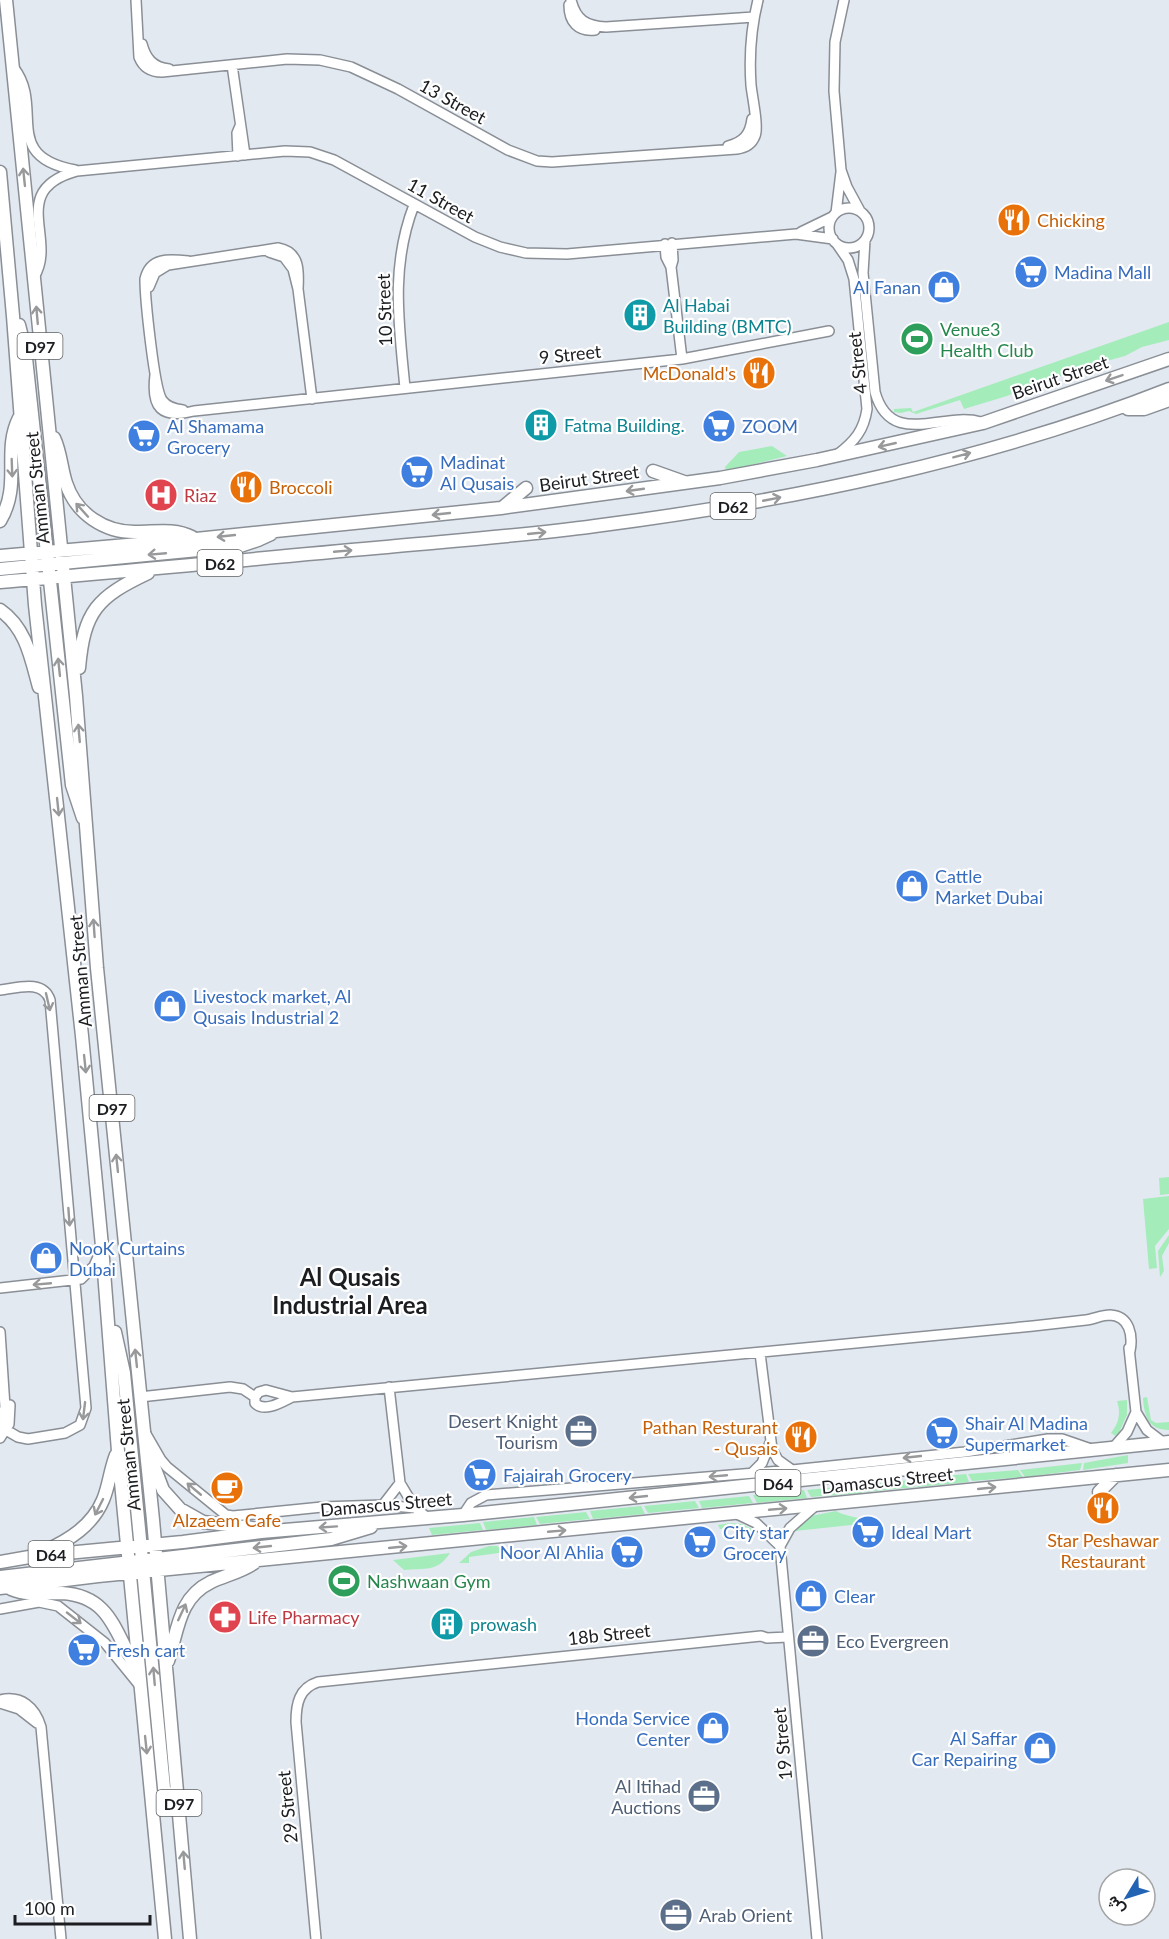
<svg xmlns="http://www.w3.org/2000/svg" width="1169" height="1939" font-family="Lato,Vazirmatn,sans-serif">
<rect width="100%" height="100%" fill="#e3e9f1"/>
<path fill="#a5ecbb" d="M1169,322V340L1142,347L1125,356L1103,362L1077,373L1061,376L1051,382L1028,387L1007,396L964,409L960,400L916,414L909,411L901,413L894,412V409L911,408L913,412L916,411Z
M772,446L787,456L726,471L725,467L739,452Z
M1169,1177V1194L1160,1195L1159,1178Z
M1169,1196V1229L1155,1246L1157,1268L1149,1269L1143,1199Z
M1169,1235V1243L1162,1256L1164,1271L1160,1277L1158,1251Z
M1147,1397L1151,1420L1156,1423L1169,1422V1430C1148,1430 1144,1415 1143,1398Z
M1127,1400V1415L1117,1437L1111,1433C1119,1423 1121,1413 1117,1401Z
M1128,1455V1463L1083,1470L1084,1463Z
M1082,1463L1080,1470L1025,1477L1020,1470Z
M1018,1470L1023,1477L972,1481L968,1474Z
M966,1474L969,1482L918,1487L915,1479Z
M912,1480L915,1487L865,1492L861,1485Z
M858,1485L862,1493L811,1497L807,1490Z
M804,1490L807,1498L757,1503L753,1495Z
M749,1496L753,1503L702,1508L699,1501Z
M695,1501L699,1508L648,1513L644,1506Z
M641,1506L645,1514L593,1519L590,1511Z
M836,1511C848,1518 861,1516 870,1523L795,1531L811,1516Z
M586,1512L590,1519L540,1524L536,1517Z
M534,1517L537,1525L486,1530L483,1522Z
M480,1523L483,1530L432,1535L429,1528Z
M730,1523L742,1524L758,1532C748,1535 734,1527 720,1529L718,1525Z
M489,1546H497L506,1552L469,1557V1563H459L471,1552Z
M450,1553C438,1572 425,1568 404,1570L393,1560Z"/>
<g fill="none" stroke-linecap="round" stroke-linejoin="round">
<defs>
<path id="minor" d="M136,0L139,57C143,67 150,72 162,72L287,59L320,60L351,67L398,89L508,150L537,161L552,162L737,149C745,148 752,144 755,136C759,127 752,96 751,85C749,56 751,28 758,0
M571,0C576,20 586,26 606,27L754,17
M844,0L835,42L834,91L841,170L847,187L860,211
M569,5C569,22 578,32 595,30
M142,44C146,59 153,67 169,69
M232,65L245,155
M14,68C45,108 0,156 75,170
M728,146C743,142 750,135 752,119
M238,156L237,133L240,126
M829 228a20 20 0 1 1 40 0a20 20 0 1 1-40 0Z
M836,213L841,172
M801,232L832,217
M865,240L863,273L875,392C891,449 942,411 981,422
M665,244L666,257L671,267L682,359
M837,244L848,260L854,279L867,409C864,430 855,441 838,454
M269,252L284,257L293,269L298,289L312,399
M671,267L673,260L672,243
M34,277C58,240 7,190 77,171L285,151L310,152L334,160L475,237L500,247L526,253L567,254L796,234L833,239
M149,287L155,273L168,265L278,248C300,252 299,271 298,289
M155,375C151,408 161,419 194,411L682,359L829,331
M405,388C399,324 390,267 414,205
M183,410C174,409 167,407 162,400C154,388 145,298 145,279C150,257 169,259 188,261
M0,990C17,988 43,979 50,1000L86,1408L80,1425L65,1433L28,1439L18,1437L6,1430
M0,1288L81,1279L94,1266L102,1248
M0,1332L5,1407L0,1427
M760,1353L772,1449L778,1460L792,1470
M389,1387L400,1483L415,1508
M266,1390L292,1397C282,1402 264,1413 255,1403V1397L259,1392Z
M140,1397L230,1387L243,1389L255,1397
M292,1397L1033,1326C1051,1324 1069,1322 1086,1320C1094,1319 1102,1315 1110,1315C1130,1316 1133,1336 1130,1351
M1136,1412L1147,1430L1164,1443
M146,1434L161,1460L167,1467L226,1515L233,1516L322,1507L383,1505L415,1508L428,1518
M0,1438L9,1424L10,1405
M1113,1448L1127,1432L1136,1412L1129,1348
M752,1473L762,1463L770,1443
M383,1505L400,1483
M815,1506L790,1528L780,1546L817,1939
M737,1514L756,1523L780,1546
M463,1515L471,1503L486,1495L792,1470L965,1452L1048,1439H1062L1091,1449
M0,1609L39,1602L58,1606L105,1643L140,1686
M0,1700C21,1695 35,1707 41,1727L61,1939
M0,1703L19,1709L37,1723
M316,1939L296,1722C296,1704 299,1688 318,1682L761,1636L767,1638L788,1637"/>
<path id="major" d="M6,0L76,696L97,968L153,1520L190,1939
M0,172L13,316L35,605L82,1036L102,1246L118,1451L165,1939
M19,325L25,349L72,785L83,818
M1128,409H1144L1169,400
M54,438C61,453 61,468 66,483C76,514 105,533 137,532C156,532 174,528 192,537
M653,471L684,482
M502,508L526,488
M0,521C22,484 2,452 19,418
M0,556L196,539L501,508L720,478L817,460L983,423L1169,359
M0,569L240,546L258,540L271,534
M0,582C125,572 250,559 375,548C448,541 522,536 595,526C790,501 986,461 1169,389
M0,610C26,628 31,658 39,687
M79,668C84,611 97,597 148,573
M115,1332L124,1373L164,1788L170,1801L180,1813
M149,1453L163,1490L180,1509L203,1522L252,1528
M1099,1492L1116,1475
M45,1551C69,1540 92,1526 103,1500C109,1486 110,1470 116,1455
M0,1562L35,1556L183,1542L261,1532L463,1515L1169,1442
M0,1577L331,1539L371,1527
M0,1588L98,1576L1169,1470
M11,1589C28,1596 43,1593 62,1593C112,1596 115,1635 137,1669
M168,1661C178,1631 178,1598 211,1582C226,1575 241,1572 254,1563"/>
</defs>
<use href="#minor" stroke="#8a8f96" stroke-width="12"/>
<use href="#major" stroke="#8a8f96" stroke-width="15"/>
<use href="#minor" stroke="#fff" stroke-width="9"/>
<use href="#major" stroke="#fff" stroke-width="12"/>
</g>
<defs><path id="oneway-shaft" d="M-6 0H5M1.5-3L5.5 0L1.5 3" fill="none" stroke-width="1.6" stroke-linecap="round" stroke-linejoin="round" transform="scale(1.5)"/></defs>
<g stroke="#98999b">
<use href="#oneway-shaft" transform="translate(24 177) rotate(-96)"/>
<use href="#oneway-shaft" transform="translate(37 315) rotate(-95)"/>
<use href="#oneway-shaft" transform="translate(1114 378) rotate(161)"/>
<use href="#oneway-shaft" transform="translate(887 445) rotate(167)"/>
<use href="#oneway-shaft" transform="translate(962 455) rotate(-15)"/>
<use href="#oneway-shaft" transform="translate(12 468) rotate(88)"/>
<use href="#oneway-shaft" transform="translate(635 490) rotate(172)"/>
<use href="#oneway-shaft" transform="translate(772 499) rotate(-11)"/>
<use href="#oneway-shaft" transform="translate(82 510) rotate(-132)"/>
<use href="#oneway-shaft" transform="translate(441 514) rotate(174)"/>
<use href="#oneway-shaft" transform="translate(537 533) rotate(-6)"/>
<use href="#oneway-shaft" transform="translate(226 536) rotate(174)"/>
<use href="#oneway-shaft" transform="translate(343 551) rotate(-5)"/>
<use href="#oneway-shaft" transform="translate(157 554) rotate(175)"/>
<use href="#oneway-shaft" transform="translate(59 667) rotate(-96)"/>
<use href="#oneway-shaft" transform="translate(79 733) rotate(-95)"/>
<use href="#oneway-shaft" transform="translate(58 807) rotate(84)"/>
<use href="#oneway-shaft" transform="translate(94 928) rotate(-94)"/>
<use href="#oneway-shaft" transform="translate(48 1002) rotate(77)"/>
<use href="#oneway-shaft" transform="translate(85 1064) rotate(84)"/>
<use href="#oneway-shaft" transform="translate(117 1163) rotate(-96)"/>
<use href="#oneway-shaft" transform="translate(69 1217) rotate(86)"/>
<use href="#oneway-shaft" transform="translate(42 1284) rotate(175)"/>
<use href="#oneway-shaft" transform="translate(136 1358) rotate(-96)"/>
<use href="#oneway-shaft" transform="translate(84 1411) rotate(97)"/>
<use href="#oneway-shaft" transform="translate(912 1457) rotate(174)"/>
<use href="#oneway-shaft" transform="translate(718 1476) rotate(175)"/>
<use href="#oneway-shaft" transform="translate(987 1488) rotate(-6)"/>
<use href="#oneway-shaft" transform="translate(194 1489) rotate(-140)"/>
<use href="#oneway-shaft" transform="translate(638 1497) rotate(174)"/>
<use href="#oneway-shaft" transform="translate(99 1507) rotate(117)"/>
<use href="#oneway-shaft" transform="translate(778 1509) rotate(-5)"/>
<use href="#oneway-shaft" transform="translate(328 1527) rotate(176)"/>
<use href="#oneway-shaft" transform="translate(557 1531) rotate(-5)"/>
<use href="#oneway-shaft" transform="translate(262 1547) rotate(174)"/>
<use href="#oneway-shaft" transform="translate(398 1547) rotate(-6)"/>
<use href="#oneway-shaft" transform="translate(182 1612) rotate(-65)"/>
<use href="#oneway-shaft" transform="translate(74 1618) rotate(38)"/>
<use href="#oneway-shaft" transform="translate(154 1676) rotate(-95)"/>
<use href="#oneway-shaft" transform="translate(146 1745) rotate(84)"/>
<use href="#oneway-shaft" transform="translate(184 1860) rotate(-95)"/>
</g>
<defs>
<symbol id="restaurant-disc" viewBox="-11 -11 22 22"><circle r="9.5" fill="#e8710a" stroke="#fff"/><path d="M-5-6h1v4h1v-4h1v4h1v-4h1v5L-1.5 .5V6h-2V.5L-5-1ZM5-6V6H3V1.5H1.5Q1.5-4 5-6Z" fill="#fff"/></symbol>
<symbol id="supermarket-disc" viewBox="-11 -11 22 22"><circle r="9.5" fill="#3f7fe0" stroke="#fff"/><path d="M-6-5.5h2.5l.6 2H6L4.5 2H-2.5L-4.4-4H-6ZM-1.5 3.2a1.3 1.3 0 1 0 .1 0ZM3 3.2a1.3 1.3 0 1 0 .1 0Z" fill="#fff"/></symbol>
<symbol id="shop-disc" viewBox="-11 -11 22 22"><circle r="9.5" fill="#3f7fe0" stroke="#fff"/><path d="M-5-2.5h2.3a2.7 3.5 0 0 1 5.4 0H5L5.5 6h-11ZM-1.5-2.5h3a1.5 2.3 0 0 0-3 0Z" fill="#fff"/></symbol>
<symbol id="building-disc" viewBox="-11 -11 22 22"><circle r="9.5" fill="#0f9aa8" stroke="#fff"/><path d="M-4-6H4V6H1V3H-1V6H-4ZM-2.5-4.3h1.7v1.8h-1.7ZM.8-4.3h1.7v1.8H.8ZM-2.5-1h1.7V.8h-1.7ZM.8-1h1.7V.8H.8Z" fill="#fff"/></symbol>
<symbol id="stadium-disc" viewBox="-11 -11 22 22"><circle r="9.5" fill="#2e9e5b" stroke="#fff"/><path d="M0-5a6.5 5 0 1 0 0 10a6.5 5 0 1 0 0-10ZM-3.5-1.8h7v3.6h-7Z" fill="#fff"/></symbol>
<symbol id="hospital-disc" viewBox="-11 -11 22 22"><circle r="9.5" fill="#e0444e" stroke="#fff"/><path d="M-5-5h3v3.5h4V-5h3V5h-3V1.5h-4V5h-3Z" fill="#fff"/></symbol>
<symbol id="office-disc" viewBox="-11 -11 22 22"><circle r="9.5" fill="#5c6f8a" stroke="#fff"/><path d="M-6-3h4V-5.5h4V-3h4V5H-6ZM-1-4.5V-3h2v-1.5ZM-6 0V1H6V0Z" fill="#fff"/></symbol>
<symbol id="cafe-disc" viewBox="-11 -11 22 22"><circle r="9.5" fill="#e8710a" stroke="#fff"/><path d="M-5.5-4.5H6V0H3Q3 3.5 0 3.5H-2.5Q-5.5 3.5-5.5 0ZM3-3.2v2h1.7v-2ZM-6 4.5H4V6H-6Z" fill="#fff"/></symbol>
<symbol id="pharmacy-disc" viewBox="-11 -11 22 22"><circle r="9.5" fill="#e0444e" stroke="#fff"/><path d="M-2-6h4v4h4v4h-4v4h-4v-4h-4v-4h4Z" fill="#fff"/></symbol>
</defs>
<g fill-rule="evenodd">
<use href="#restaurant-disc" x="995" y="201" width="38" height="38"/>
<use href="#supermarket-disc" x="1012" y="253" width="38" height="38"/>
<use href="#shop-disc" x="925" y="268" width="38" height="38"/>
<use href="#building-disc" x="621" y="296" width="38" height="38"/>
<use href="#stadium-disc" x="898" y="320" width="38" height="38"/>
<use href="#restaurant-disc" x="740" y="354" width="38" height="38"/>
<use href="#building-disc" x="522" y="406" width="38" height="38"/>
<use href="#supermarket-disc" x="700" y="407" width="38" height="38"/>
<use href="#supermarket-disc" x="125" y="417" width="38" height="38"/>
<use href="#supermarket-disc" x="398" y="453" width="38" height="38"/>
<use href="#restaurant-disc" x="227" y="468" width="38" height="38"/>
<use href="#hospital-disc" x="142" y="476" width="38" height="38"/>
<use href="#shop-disc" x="893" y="867" width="38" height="38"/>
<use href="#shop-disc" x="151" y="987" width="38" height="38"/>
<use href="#shop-disc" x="27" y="1239" width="38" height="38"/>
<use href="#office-disc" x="562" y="1412" width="38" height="38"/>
<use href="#supermarket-disc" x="923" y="1414" width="38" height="38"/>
<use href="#restaurant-disc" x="782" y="1418" width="38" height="38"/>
<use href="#supermarket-disc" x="461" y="1456" width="38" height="38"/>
<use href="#cafe-disc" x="208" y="1469" width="38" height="38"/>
<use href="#restaurant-disc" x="1084" y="1489" width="38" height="38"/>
<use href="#supermarket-disc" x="849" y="1513" width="38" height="38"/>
<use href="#supermarket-disc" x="681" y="1523" width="38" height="38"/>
<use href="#supermarket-disc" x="608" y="1533" width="38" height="38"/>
<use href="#stadium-disc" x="325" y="1562" width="38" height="38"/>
<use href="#shop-disc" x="792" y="1577" width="38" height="38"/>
<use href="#pharmacy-disc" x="206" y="1598" width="38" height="38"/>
<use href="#building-disc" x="428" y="1605" width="38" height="38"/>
<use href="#office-disc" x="794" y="1622" width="38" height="38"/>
<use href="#supermarket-disc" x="65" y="1631" width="38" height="38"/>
<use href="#shop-disc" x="694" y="1709" width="38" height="38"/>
<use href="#shop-disc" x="1021" y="1729" width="38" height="38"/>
<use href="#office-disc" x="685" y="1777" width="38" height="38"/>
<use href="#office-disc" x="657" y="1896" width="38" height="38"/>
</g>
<g text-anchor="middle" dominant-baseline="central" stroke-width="4.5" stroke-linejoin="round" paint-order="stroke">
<g fill="#fff" stroke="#5f6163" stroke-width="1.5">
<rect x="17.5" y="333" width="45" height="26" rx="4.5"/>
<rect x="710.5" y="493" width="45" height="26" rx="4.5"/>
<rect x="197.5" y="550" width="45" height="26" rx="4.5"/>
<rect x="89.5" y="1095" width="45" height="26" rx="4.5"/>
<rect x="755.5" y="1470" width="45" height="26" rx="4.5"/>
<rect x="28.5" y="1541" width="45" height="26" rx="4.5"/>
<rect x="156.5" y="1790" width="45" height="26" rx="4.5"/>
</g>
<g font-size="16" font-weight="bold" fill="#1b1d20">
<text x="40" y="346">D97</text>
<text x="733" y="506">D62</text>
<text x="220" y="563">D62</text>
<text x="112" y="1108">D97</text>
<text x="778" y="1483">D64</text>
<text x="51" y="1554">D64</text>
<text x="179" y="1803">D97</text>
</g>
<g font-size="18" fill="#1b1d20" stroke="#fff">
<text transform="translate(453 101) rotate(29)">13 Street</text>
<text transform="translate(441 200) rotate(29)">11 Street</text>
<text transform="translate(384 310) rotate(-92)">10 Street</text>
<text transform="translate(570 354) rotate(-6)">9 Street</text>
<text transform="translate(857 363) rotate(-96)">4 Street</text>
<text transform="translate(1060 377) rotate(-19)">Beirut Street</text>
<text transform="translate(589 478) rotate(-8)">Beirut Street</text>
<text transform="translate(37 488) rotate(-96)">Amman Street</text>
<text transform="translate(80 971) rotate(-95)">Amman Street</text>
<text transform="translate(128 1455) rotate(-96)">Amman Street</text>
<text transform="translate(887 1480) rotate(-6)">Damascus Street</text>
<text transform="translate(386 1504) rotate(-5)">Damascus Street</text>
<text transform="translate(609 1634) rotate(-6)">18b Street</text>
<text transform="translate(782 1744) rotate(-95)">19 Street</text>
<text transform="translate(287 1807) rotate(-96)">29 Street</text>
</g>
<g font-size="18" fill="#c56008" stroke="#fff" text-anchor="start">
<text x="1037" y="220">Chicking</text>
<text x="736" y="373" text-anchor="end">McDonald's</text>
<text x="269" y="487">Broccoli</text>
<text x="778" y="1427" text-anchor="end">Pathan Resturant<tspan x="778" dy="21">- Qusais</tspan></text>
<text x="227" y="1520" text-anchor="middle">Alzaeem Cafe</text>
<text x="1103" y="1540" text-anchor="middle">Star Peshawar<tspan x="1103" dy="21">Restaurant</tspan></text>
</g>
<g font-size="18" fill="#366cbe" stroke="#fff" text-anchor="start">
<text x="1054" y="272">Madina Mall</text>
<text x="921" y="287" text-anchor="end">Al Fanan</text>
<text x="167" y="426">Al Shamama<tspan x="167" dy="21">Grocery</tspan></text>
<text x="742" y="426">ZOOM</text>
<text x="440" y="462">Madinat<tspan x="440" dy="21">Al Qusais</tspan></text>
<text x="935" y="876">Cattle<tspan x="935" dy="21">Market Dubai</tspan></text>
<text x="193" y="996">Livestock market, Al<tspan x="193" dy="21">Qusais Industrial 2</tspan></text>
<text x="69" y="1248">NooK Curtains<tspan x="69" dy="21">Dubai</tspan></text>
<text x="965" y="1423">Shair Al Madina<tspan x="965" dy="21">Supermarket</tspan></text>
<text x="503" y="1475">Fajairah Grocery</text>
<text x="723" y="1532">City star<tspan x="723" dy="21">Grocery</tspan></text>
<text x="891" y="1532">Ideal Mart</text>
<text x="604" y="1552" text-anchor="end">Noor Al Ahlia</text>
<text x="834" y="1596">Clear</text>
<text x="107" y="1650">Fresh cart</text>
<text x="690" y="1718" text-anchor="end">Honda Service<tspan x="690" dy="21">Center</tspan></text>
<text x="1017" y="1738" text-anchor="end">Al Saffar<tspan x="1017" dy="21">Car Repairing</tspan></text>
</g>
<g font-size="18" fill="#0d838f" stroke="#fff" text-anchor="start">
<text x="663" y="305">Al Habai<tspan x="663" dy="21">Building (BMTC)</tspan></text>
<text x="564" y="425">Fatma Building.</text>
<text x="470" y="1624">prowash</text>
</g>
<g font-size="18" fill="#27864d" stroke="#fff" text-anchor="start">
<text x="940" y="329">Venue3<tspan x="940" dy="21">Health Club</tspan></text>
<text x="367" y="1581">Nashwaan Gym</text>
</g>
<g font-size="18" fill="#be3a42" stroke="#fff" text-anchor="start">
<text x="184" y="495">Riaz</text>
<text x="248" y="1617">Life Pharmacy</text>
</g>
<g font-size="18" fill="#4e5e75" stroke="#fff" text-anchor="end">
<text x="558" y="1421">Desert Knight<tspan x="558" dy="21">Tourism</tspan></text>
<text x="836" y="1641" text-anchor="start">Eco Evergreen</text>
<text x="681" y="1786">Al Itihad<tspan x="681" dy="21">Auctions</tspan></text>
<text x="699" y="1915" text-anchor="start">Arab Orient</text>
</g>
<g font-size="24" font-weight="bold" fill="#1b1d20" stroke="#fff">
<text x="350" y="1276">Al Qusais<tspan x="350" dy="28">Industrial Area</tspan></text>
</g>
</g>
<g transform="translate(1127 1897) rotate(232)"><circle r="28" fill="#ffffff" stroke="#a4a5a6" stroke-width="1.5"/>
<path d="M0-4.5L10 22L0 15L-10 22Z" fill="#2263b4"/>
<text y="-9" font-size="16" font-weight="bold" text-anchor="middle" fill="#1b1d20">ش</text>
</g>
<path d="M15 1915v9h135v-9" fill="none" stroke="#1b1d20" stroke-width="3"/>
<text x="24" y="1915" font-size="18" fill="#1b1d20" stroke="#ffffff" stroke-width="4.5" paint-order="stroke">100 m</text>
</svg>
